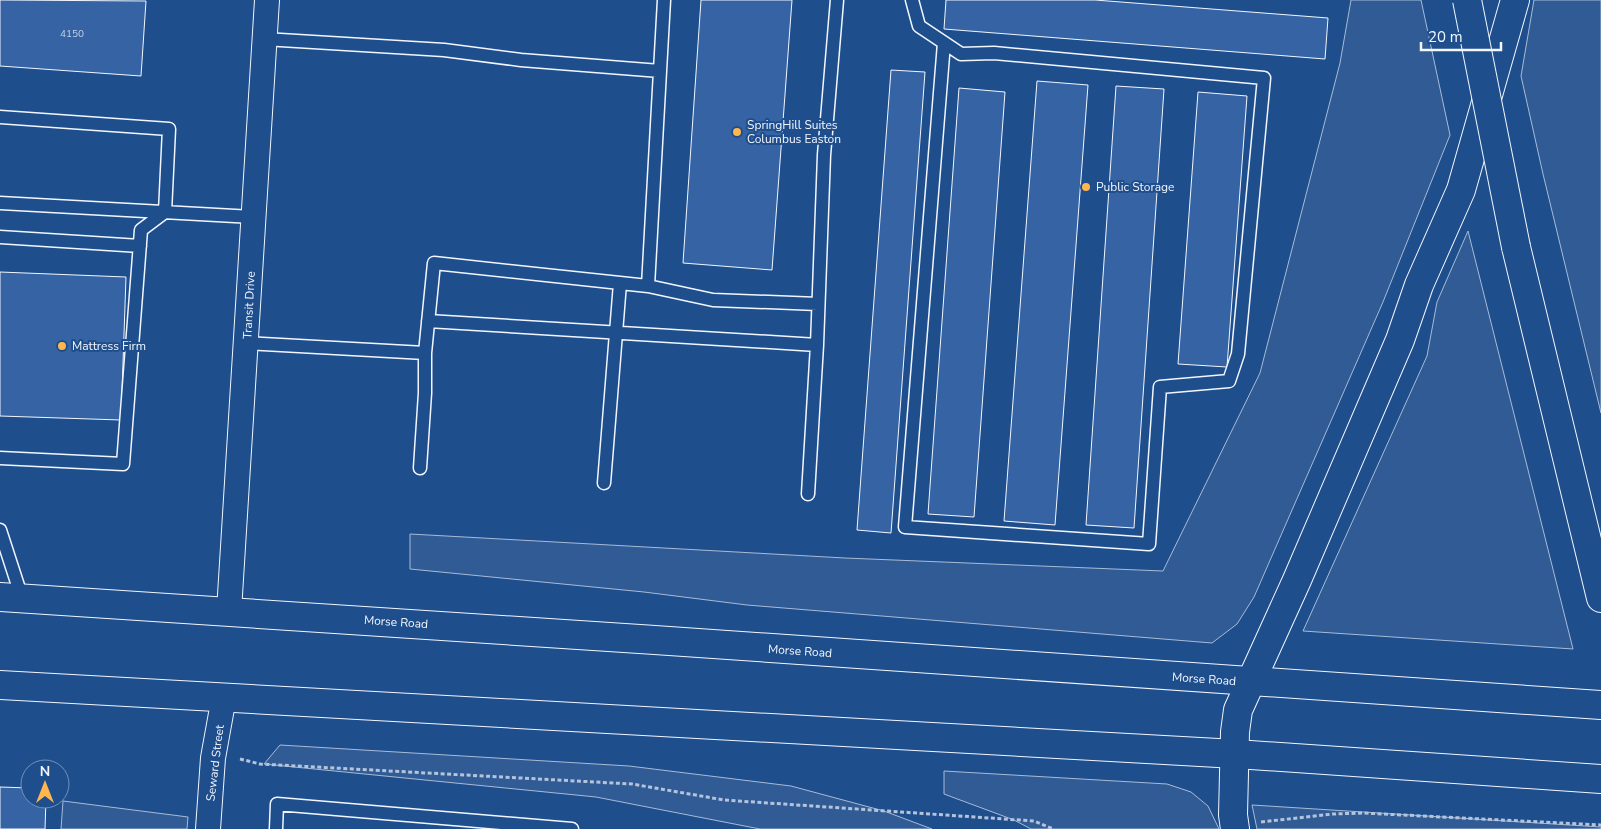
<svg xmlns="http://www.w3.org/2000/svg" width="1601" height="829" font-family="'Nunito Sans',sans-serif">
<rect width="100%" height="100%" fill="#1f4e8c"/>
<path fill="#305b95" stroke="#a8bbd7" d="M1351,0H1421L1450,135L1383,302L1254,597L1237,624L1212,643L747,605L644,592L410,569V534L845,558L1163,571L1260,373L1340,63Z
M1534,0H1601V413L1543,174L1521,76Z
M1468,231L1573,649L1303,631L1427,356L1437,302Z
M280,745L629,766L791,786L884,811L932,829H760L596,797L264,764Z
M944,771L1167,784L1191,792L1208,806L1219,829H1031L1014,820L944,794Z
M63,801L188,817L187,829H61Z
M1252,805L1601,827V829H1257Z"/>
<path fill="#3563a3" stroke="#f2f6ff" d="M0,0L146,1L141,76L0,66Z
M701,0H792L772,270L683,263Z
M946,0H1095L1328,18L1325,59L944,29Z
M891,70L925,72L891,533L857,530Z
M1037,81L1088,85L1055,525L1004,521Z
M1116,86L1164,89L1134,528L1086,525Z
M959,88L1005,92L974,517L928,514Z
M1198,92L1247,96L1227,367L1178,364Z
M0,272L126,277L121,420L0,416Z
M0,787L30,788V799H46L45,829H0Z"/>
<g fill="none" stroke-linecap="round" stroke-linejoin="round">
<defs>
<path id="service" d="M912,0L919,26L961,54L994,53L1264,78L1238,354L1229,381L1160,387L1149,544L905,527L944,43
M264,39L444,50L521,60L660,71L648,286L713,300L818,304
M660,71L664,0
M0,117L169,129L165,212L141,230L123,464L0,458
M0,203L253,217
M0,237L140,246
M428,321L817,345
M247,343L425,353L434,263L648,286
M420,468L425,393V353
M604,483L620,283
M808,494L817,345L824,155L837,0
M0,530L22,598
M276,829L277,804L572,829"/>
<path id="minor" d="M229,611L267,0
M208,829L213,758L224,697"/>
<path id="primary" d="M0,597C534,629 1067,671 1601,705
M0,685L1236,754L1601,779"/>
<path id="motorway" d="M1516,247L1601,598
M1235,829L1233,815L1235,732L1238,710L1297,580L1400,340L1419,285L1461,190L1515,0"/>
</defs>
<use href="#service" stroke="#f2f6ff" stroke-width="15"/>
<use href="#minor" stroke="#f2f6ff" stroke-width="26"/>
<use href="#primary" stroke="#f2f6ff" stroke-width="30"/>
<use href="#motorway" stroke="#f2f6ff" stroke-width="30"/>
<path stroke="#b3c4dc" stroke-width="3" stroke-dasharray="4 2.5" stroke-linecap="butt" d="M240,759L260,764L632,784L724,800L1034,821L1053,829
M1261,822L1333,814L1363,813L1601,825"/>
<use href="#service" stroke="#1f4e8c" stroke-width="12"/>
<use href="#minor" stroke="#1f4e8c" stroke-width="24"/>
<use href="#primary" stroke="#1f4e8c" stroke-width="28"/>
<use href="#motorway" stroke="#1f4e8c" stroke-width="28"/>
<defs>
<path id="motorway-bridge" d="M1467,0L1516,247"/>
</defs>
<use href="#motorway-bridge" stroke="#f2f6ff" stroke-width="30" stroke-linecap="butt"/>
<use href="#motorway-bridge" stroke="#1f4e8c" stroke-width="28"/>
</g>
<g fill="#ffb74d" stroke="#1f4e8c" stroke-width="2">
<circle cx="737" cy="132" r="5"/>
<circle cx="1086" cy="187" r="5"/>
<circle cx="62" cy="346" r="5"/>
</g>
<g text-anchor="middle" dominant-baseline="central" stroke-width="4" stroke-linejoin="round" paint-order="stroke">
<g font-size="10" fill="#c3d1e8">
<text x="72" y="34">4150</text>
</g>
<g font-size="12" fill="#f2f6ff" stroke="#1f4e8c" text-anchor="start">
<text x="747" y="125">SpringHill Suites<tspan x="747" dy="14">Columbus Easton</tspan></text>
<text x="1096" y="187">Public Storage</text>
<text x="72" y="346">Mattress Firm</text>
</g>
<g font-size="12" fill="#f2f6ff" stroke="#1f4e8c">
<text transform="translate(249 305) rotate(-87)">Transit Drive</text>
<text transform="translate(396 622) rotate(4)">Morse Road</text>
<text transform="translate(800 651) rotate(4)">Morse Road</text>
<text transform="translate(1204 679) rotate(4)">Morse Road</text>
<text transform="translate(215 763) rotate(-83)">Seward Street</text>
</g>
</g>
<g transform="translate(45 784)"><circle r="24" fill="#1f4e8c" stroke="#7391ba"/>
<path d="M0-4L9 19L0 12L-9 19Z" fill="#ffb74d"/>
<text y="-8" font-size="14" font-weight="bold" text-anchor="middle" fill="#f2f6ff">N</text>
</g>
<path d="M1421 42v8h80v-8" fill="none" stroke="#f2f6ff" stroke-width="2.5"/>
<text x="1428" y="42" font-size="15" fill="#f2f6ff" stroke="#1f4e8c" stroke-width="4" paint-order="stroke">20 m</text>
</svg>
